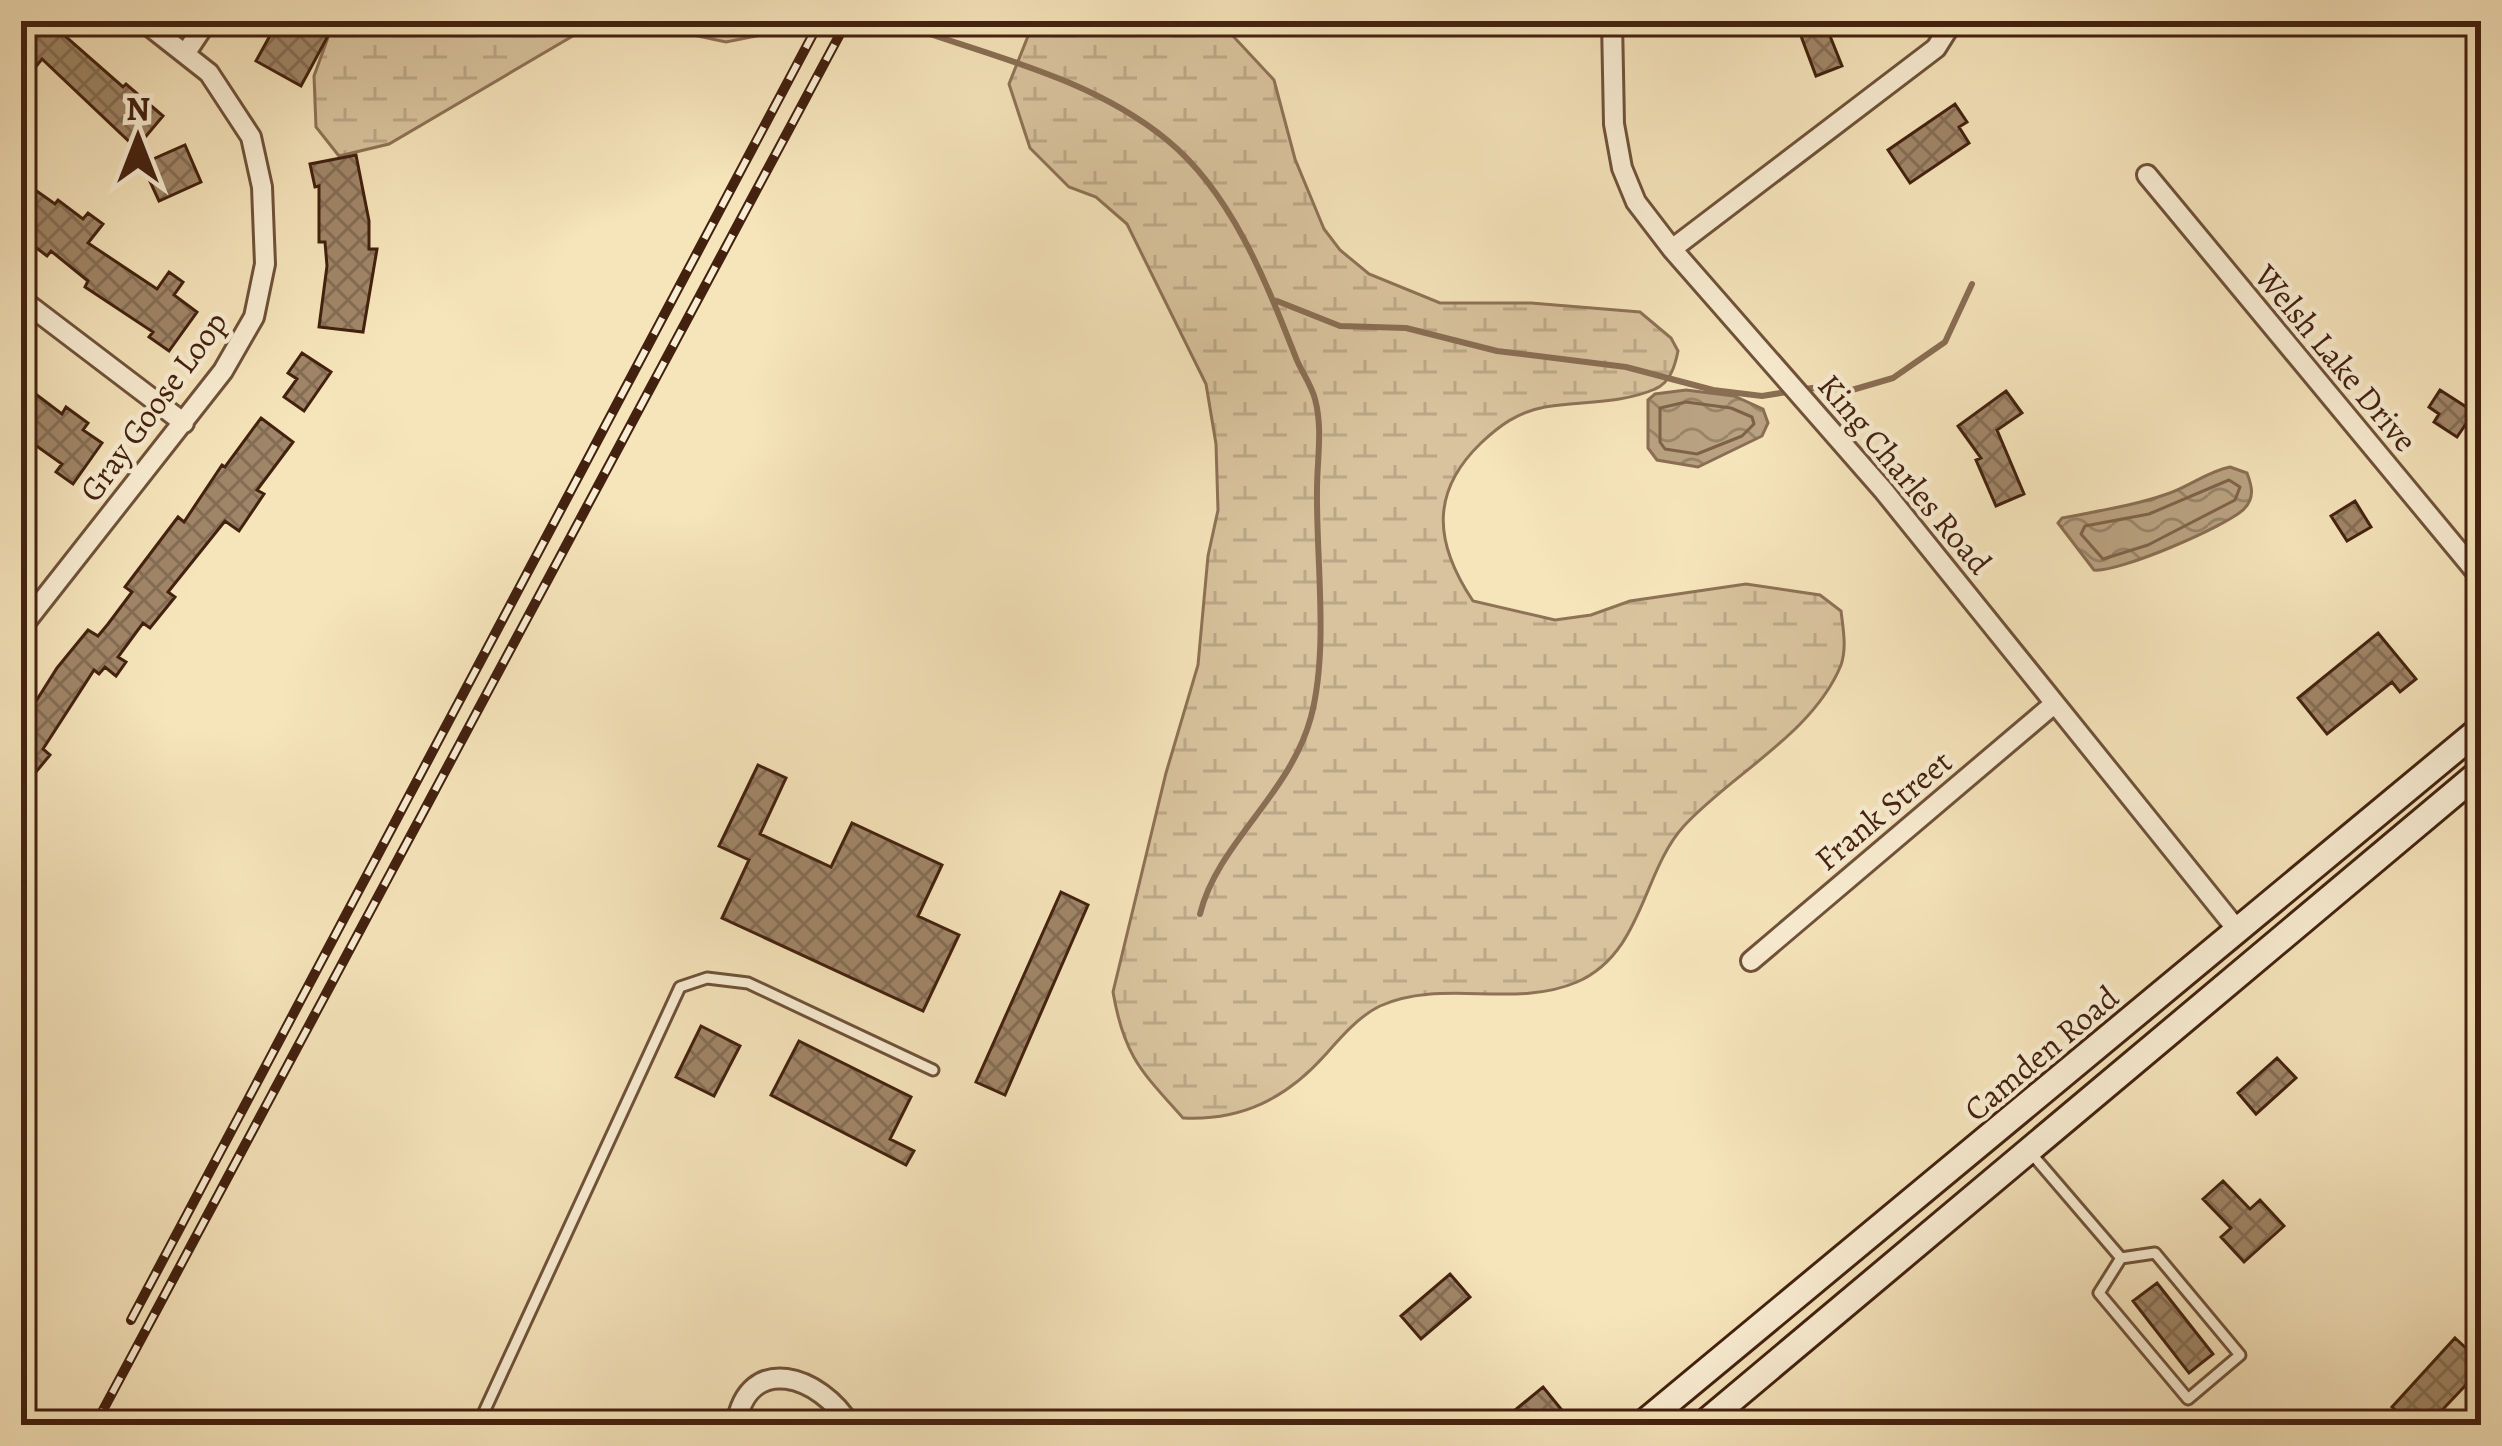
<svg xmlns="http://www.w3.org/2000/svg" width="2502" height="1446" font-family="Alegreya,serif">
<defs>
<pattern id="wetland-marsh" width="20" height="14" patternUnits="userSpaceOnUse" patternTransform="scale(3)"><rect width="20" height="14" fill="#d8c39e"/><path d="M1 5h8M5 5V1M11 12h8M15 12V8" fill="none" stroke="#bba787"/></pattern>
<pattern id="water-waves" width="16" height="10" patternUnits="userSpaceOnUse" patternTransform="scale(3)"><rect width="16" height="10" fill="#b9a281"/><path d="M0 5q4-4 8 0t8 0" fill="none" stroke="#988468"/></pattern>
<pattern id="building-cross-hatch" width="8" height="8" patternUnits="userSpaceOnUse" patternTransform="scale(3)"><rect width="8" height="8" fill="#a08668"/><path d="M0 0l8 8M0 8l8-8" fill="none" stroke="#846d54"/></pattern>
</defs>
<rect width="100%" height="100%" fill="#f6e4bb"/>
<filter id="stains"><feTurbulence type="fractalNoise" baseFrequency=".00167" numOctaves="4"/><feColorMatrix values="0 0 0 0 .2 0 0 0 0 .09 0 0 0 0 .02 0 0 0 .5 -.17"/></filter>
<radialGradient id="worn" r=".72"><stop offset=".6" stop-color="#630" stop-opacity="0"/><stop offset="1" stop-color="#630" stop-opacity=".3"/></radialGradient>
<path fill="url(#wetland-marsh)" stroke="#8e7256" stroke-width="3" d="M334,21H787L767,34L726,42L660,28L583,30L389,144L339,156L316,127L314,76Z
M1041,21H1219L1274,80L1295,159L1324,229L1340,250L1369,274L1440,303H1531L1640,312L1671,338L1678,351C1675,366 1670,383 1655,389C1621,404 1580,401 1545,407C1518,412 1500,425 1481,443C1429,493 1435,544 1473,601L1555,620L1591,615L1630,601L1746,584L1820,595L1841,611C1843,628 1847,648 1841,665C1813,734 1730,775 1683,827C1642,873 1643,953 1577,982C1515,1009 1441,978 1380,1006C1359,1016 1341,1037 1326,1054C1287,1098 1242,1121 1183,1118C1141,1071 1124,1056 1113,992L1166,773L1198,665L1208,556L1218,510L1216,444L1206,384L1127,224L1096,197L1069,187L1030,148L1009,84L1032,26Z"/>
<path fill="url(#water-waves)" stroke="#8a6e53" stroke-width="3" d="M1686,390L1734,396L1763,409L1768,423L1762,436L1698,467L1657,460L1648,448V400L1655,394Z
M2230,467L2247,473C2252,486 2255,498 2244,509C2227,526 2118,573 2094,570L2058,523L2062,518C2097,511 2133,506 2167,494C2189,487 2208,471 2230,467Z"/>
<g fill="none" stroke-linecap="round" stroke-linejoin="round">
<path stroke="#7e6248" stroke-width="3" d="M1686,402L1731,408L1752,417L1754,424L1742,436L1697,454L1665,449L1660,442V408Z
M2229,480L2240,487L2235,500L2148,545L2103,559L2081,534L2085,526L2149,514Z"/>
<path stroke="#8a6e53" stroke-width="6" d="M892,21C985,55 1089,76 1167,140C1232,193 1266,282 1296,358C1301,371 1311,384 1315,399C1323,429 1317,459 1317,490C1316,561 1329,648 1311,717C1290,795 1218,842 1200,914
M1277,301L1340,326L1406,328L1497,351L1626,367L1713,390L1762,396L1812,388L1852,390L1893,378L1945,342L1972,284"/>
</g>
<path fill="url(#building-cross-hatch)" stroke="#43210f" stroke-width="3" d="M21,21H48L123,87L126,84L163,116L136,148L42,59L34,69L21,59Z
M278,21H336L301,86L256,61Z
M1826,26L1842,66L1816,76L1801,36Z
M1955,104L1967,122L1959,127L1969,143L1910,183L1888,150Z
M185,145L201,182L159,201L142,164Z
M356,155L369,221V249H377L363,332L319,327L327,266L325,242H319V186L315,187L310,164Z
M21,180L55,204L58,200L83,219L88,213L103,224L88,243L157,289L169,272L183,282L174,295L197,312L169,351L149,337L153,332L85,287L88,281L51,251L47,256L21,236Z
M302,353L331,372L304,411L284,397L297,379L288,373Z
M21,383L62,414L66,407L88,423L83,430L102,443L73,484L56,472L62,464L21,435Z
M2440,390L2474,412L2457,437L2434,422L2439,414L2429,407Z
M2006,391L2022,413L1997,430L2024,494L1996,506L1976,460L1981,458L1958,426Z
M261,418L293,442L257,490L264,494L239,531L225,521L168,592L175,597L150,628L143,623L118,657L126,662L116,676L105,667L99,674L94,670L43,749L50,755L21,790V725L57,668L88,630L98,636L108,624L132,592L125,587L178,517L184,522L222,465L225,467Z
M2355,501L2371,527L2347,541L2331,516Z
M2378,633L2416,679L2400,692L2392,682L2327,734L2298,698Z
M758,765L786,778L760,834L831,867L852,823L942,865L918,916L959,935L923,1011L722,918L749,860L719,846Z
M1061,892L1088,905L1005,1095L976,1082Z
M701,1026L740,1046L714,1096L676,1077Z
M799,1041L911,1097L890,1139L914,1151L906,1165L771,1095Z
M2277,1058L2296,1078L2256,1114L2238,1093Z
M2223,1181L2250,1209L2260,1200L2284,1226L2244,1262L2221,1237L2231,1228L2203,1199Z
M1450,1274L1470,1297L1421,1339L1401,1316Z
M2157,1283L2213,1354L2189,1373L2133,1301Z
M2455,1338L2481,1362V1369L2428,1425H2411L2392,1407Z
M1543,1387L1574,1425H1497Z"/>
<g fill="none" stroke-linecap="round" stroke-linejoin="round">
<defs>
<path id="service" d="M2030,1152L2121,1258L2099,1293L2188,1399L2240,1355L2155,1253L2121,1258
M478,1425L680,987L707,978L748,983L933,1070"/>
<path id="minor" d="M1612,21L1614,124L1622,168L1636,202L1672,249L1883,490L2239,932
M185,54L207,21
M2147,175L2481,578
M1672,249L1936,48L1953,21
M21,299L184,423
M21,628L223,371L254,317L265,264L262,187L251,137L209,73L143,21
M1751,961L2054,704
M736,1425C748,1351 821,1376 850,1425"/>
<path id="secondary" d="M1641,1425L2481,728
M1702,1425L2481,771"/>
</defs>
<use href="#service" stroke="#70523a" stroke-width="15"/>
<use href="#minor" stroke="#70523a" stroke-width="24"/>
<use href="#secondary" stroke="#43210f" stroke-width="30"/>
<use href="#service" stroke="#f9edd3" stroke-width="9"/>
<use href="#minor" stroke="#f9edd3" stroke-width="18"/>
<use href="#secondary" stroke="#f9edd3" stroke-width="24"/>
<defs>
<path id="rail" d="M131,1320L820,21
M95,1425L847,21"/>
</defs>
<use href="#rail" stroke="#43210f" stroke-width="10"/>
<use href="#rail" stroke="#f9edd3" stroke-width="6" stroke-dasharray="18" stroke-linecap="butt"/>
</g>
<g text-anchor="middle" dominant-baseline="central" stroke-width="9" stroke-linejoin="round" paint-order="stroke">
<g font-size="33" fill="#43210f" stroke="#f9edd3">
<text transform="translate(2336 358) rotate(50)">Welsh Lake Drive</text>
<text transform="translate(153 406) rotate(-54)">Gray Goose Loop</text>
<text transform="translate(1905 474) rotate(50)">King Charles Road</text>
<text transform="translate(1883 810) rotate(-40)">Frank Street</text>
<text transform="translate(2041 1053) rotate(-40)">Camden Road</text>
</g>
</g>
<rect width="2502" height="1446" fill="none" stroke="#f6e4bb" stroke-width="72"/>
<rect x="24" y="24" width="2454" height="1398" fill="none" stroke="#43210f" stroke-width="6"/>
<rect x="36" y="36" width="2430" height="1374" fill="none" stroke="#43210f" stroke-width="3"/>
<g transform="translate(138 138)" stroke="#f9edd3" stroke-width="9" paint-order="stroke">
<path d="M0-9L21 45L0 30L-21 45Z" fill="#43210f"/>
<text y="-18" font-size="33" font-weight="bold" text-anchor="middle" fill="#43210f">N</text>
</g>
<rect width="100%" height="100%" filter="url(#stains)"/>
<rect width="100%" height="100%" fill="url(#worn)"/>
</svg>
